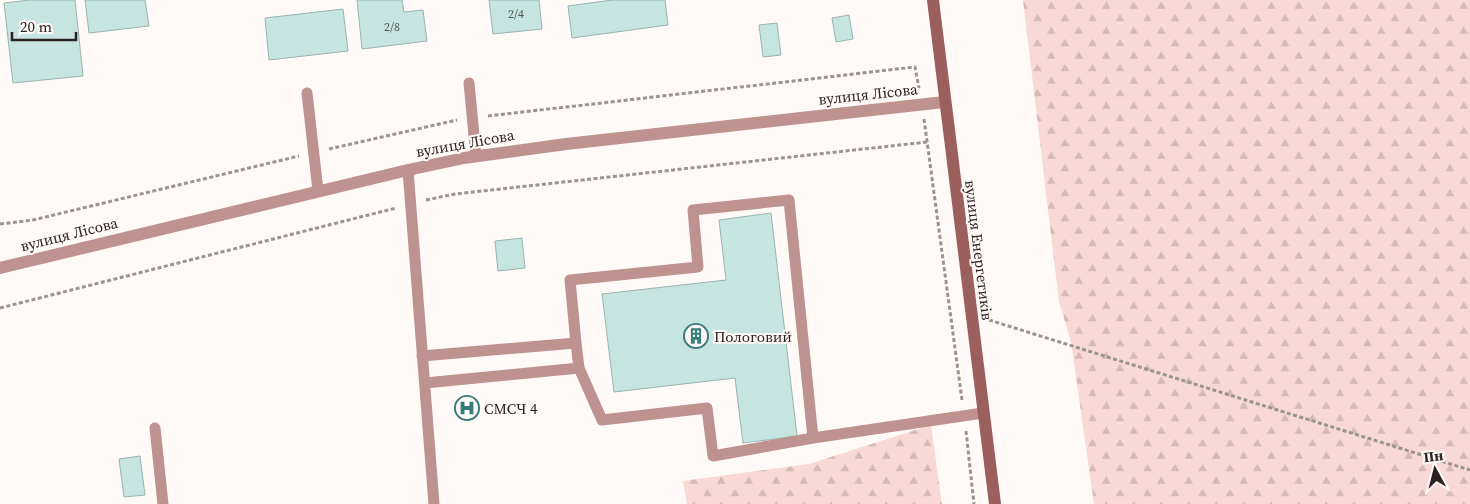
<svg xmlns="http://www.w3.org/2000/svg" width="1470" height="504" font-family="'Source Serif 4',serif">
<defs>
<pattern id="forest-firs" width="22" height="20" patternUnits="userSpaceOnUse" patternTransform="scale(1.25)"><rect width="22" height="20" fill="#f9d9d6"/><path d="M5 1l3.5 6h-7zM16 11l3.5 6h-7z" fill="#d6bab7"/></pattern>
</defs>
<rect width="100%" height="100%" fill="#fff9f8"/>
<path fill="url(#forest-firs)" d="M1023,0H1470V504H1094L1071,342L1059,302Z
M931,425L942,504H687L683,481L809,464Z"/>
<path fill="#c6e5e1" stroke="#97b5b1" d="M30,0H75L83,76L13,83L4,3Z
M85,0H145L149,26L89,33Z
M357,0H402L404,12L423,10L427,41L362,49Z
M489,0H539L542,29L493,34Z
M612,0H665L668,25L572,38L568,6Z
M343,9L348,51L269,60L265,18Z
M849,15L853,39L836,42L832,18Z
M777,23L781,55L763,57L759,25Z
M771,213L797,436L743,443L735,378L614,392L602,294L726,280L719,220Z
M522,238L525,268L498,271L495,241Z
M140,456L145,495L124,497L119,459Z"/>
<g fill="none" stroke-linecap="round" stroke-linejoin="round">
<path stroke="#9b9392" stroke-width="3" stroke-dasharray="4 2.5" stroke-linecap="butt" d="M488,116L915,67L919,88
M924,119L962,400
M329,149L457,120
M426,200L455,194L927,142
M0,224L33,220L299,156
M0,308L396,208
M989,320L1470,470
M966,431L974,504"/>
<path stroke="#bd928f" stroke-width="11" d="M469,83L476,156
M307,93L318,191
M408,170L434,504
M576,343L570,280L698,267L693,210L789,200L813,438
M422,356L576,343L579,368L425,383
M579,368L602,420L707,408L713,456L813,438L983,413
M155,428L163,504"/>
<path stroke="#bd928f" stroke-width="12" d="M0,268L408,170L464,158L566,144L944,102"/>
<path stroke="#9b605d" stroke-width="12" d="M933,0L995,504"/>
</g>
<defs>
<symbol id="building-ring" viewBox="-11 -11 22 22"><circle r="9.5" fill="#fff9f8" stroke="#367d77" stroke-width="1.5"/><path d="M-4-6H4V6H1V3H-1V6H-4ZM-2.5-4.3h1.7v1.8h-1.7ZM.8-4.3h1.7v1.8H.8ZM-2.5-1h1.7V.8h-1.7ZM.8-1h1.7V.8H.8Z" fill="#367d77"/></symbol>
<symbol id="hospital-ring" viewBox="-11 -11 22 22"><circle r="9.5" fill="#fff9f8" stroke="#367d77" stroke-width="1.5"/><path d="M-5-5h3v3.5h4V-5h3V5h-3V1.5h-4V5h-3Z" fill="#367d77"/></symbol>
</defs>
<g fill-rule="evenodd">
<use href="#building-ring" x="682" y="322" width="28" height="28"/>
<use href="#hospital-ring" x="453" y="394" width="28" height="28"/>
</g>
<g text-anchor="middle" dominant-baseline="central" stroke-width="4" stroke-linejoin="round" paint-order="stroke">
<g font-size="12" fill="#535352">
<text x="516" y="14">2/4</text>
<text x="392" y="27">2/8</text>
</g>
<g font-size="15" fill="#2d2222" stroke="#fff9f8">
<text transform="translate(868 94) rotate(-6)">вулиця Лісова</text>
<text transform="translate(465 143) rotate(-10)">вулиця Лісова</text>
<text transform="translate(69 234) rotate(-14)">вулиця Лісова</text>
<text transform="translate(979 250) rotate(83)">вулиця Енергетиків</text>
</g>
<g font-size="15" fill="#2d2222" stroke="#fff9f8" text-anchor="start">
<text x="714" y="336">Пологовий</text>
<text x="484" y="408">СМСЧ 4</text>
</g>
</g>
<g transform="translate(1435 469) rotate(353)" stroke="#fff9f8" stroke-width="4" paint-order="stroke">
<path d="M0-4L9 19L0 12L-9 19Z" fill="#2d2222"/>
<text y="-8" font-size="14" font-weight="bold" text-anchor="middle" fill="#2d2222">Пн</text>
</g>
<path d="M12 32v8h64v-8" fill="none" stroke="#2d2222" stroke-width="2.5"/>
<text x="20" y="32" font-size="15" fill="#2d2222" stroke="#fff9f8" stroke-width="4" paint-order="stroke">20 m</text>
</svg>
